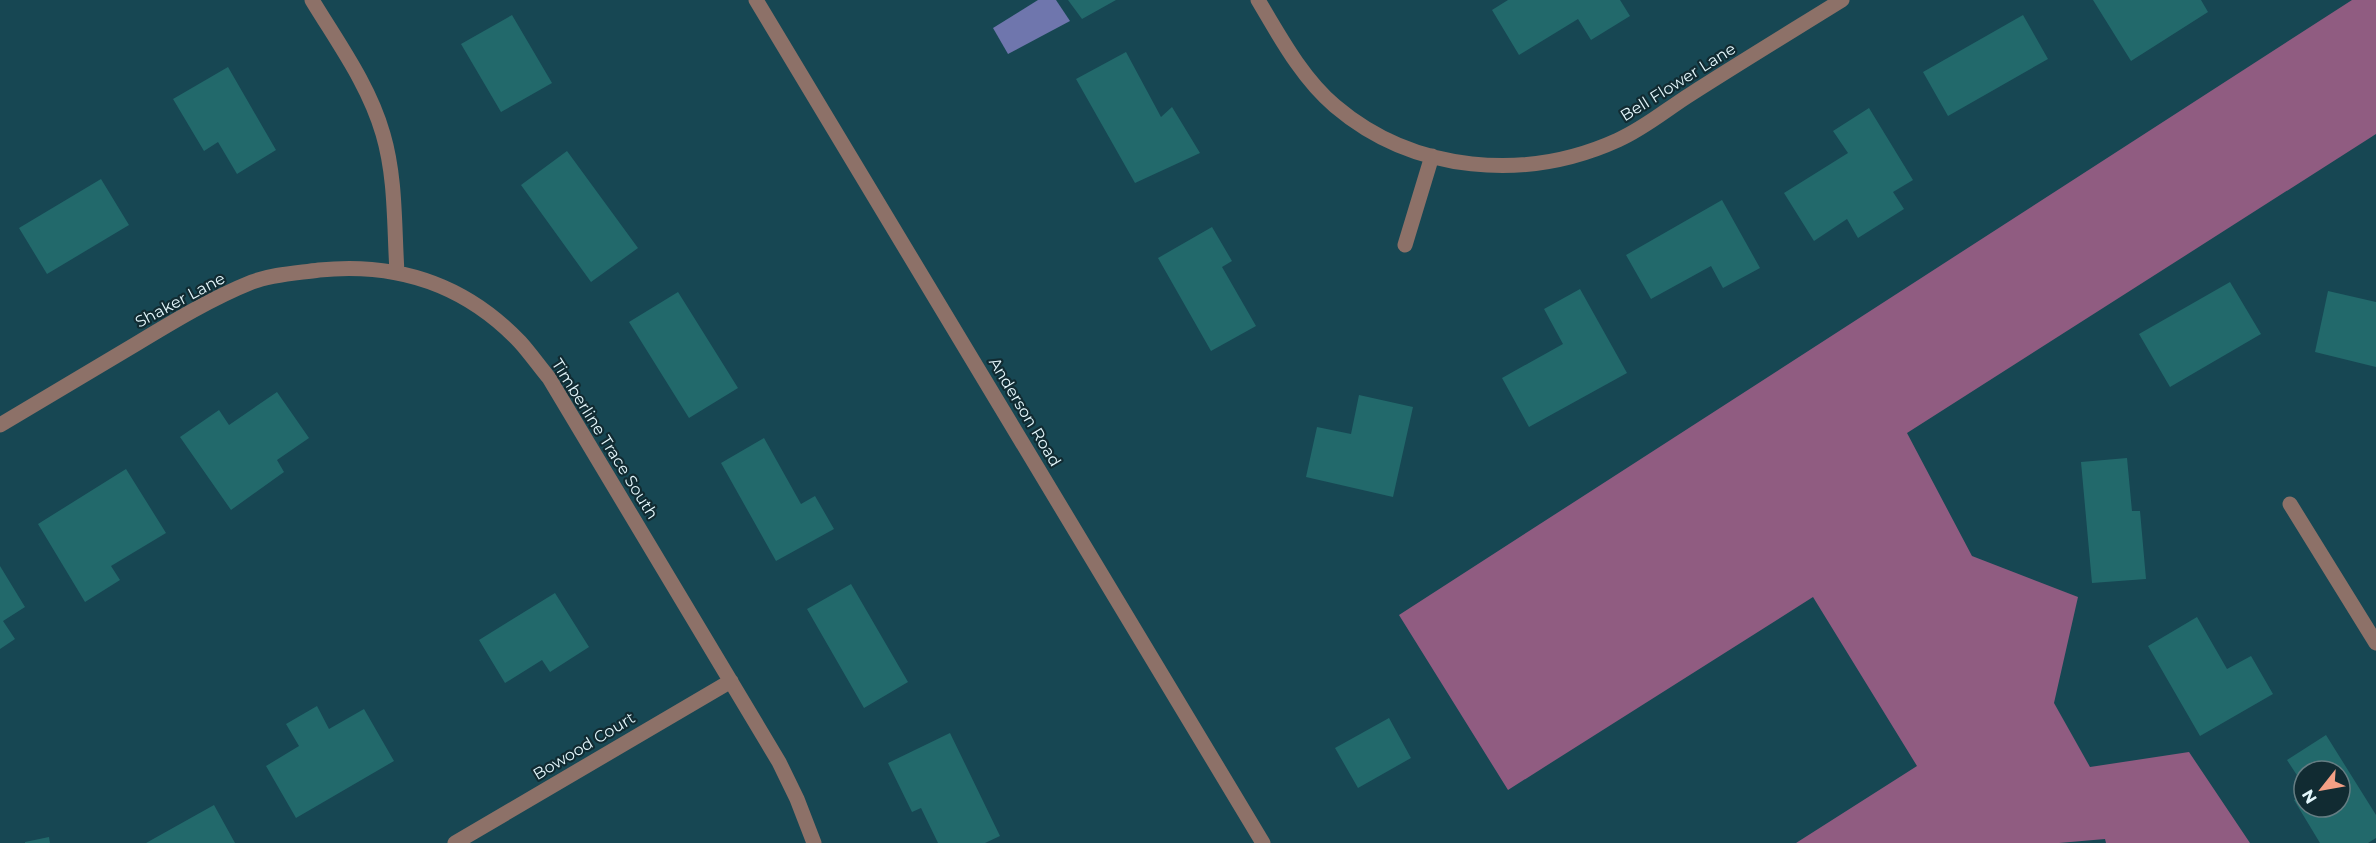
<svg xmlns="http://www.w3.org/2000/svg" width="2376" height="843" font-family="Montserrat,sans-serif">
<rect width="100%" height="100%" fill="#174753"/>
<path fill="#905c81" d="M2352,0H2376V134L1907,433L1972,556L2078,597L2054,703L2090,767L2189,752L2250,843H2106L2105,839L2059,843H1796L1917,766L1813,597L1508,790L1399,615Z"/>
<path fill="#6f76ad" d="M1038,0H1056L1070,21L1008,54L993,28Z"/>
<path fill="#22696b" d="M1068,0H1116L1082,19Z
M1508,0H1620L1630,16L1591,40L1578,19L1519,55L1492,10Z
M2093,0H2201L2208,12L2131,61Z
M512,15L552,83L501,112L461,44Z
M2023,15L2048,59L1948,116L1923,72Z
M1126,52L1161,117L1172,107L1200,153L1135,183L1076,79Z
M228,67L276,150L237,174L218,142L204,151L173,99Z
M1869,108L1913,180L1893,192L1904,209L1858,238L1847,219L1814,241L1784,193L1848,153L1833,131Z
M567,151L638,248L591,282L521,185Z
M101,179L129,225L47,274L19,228Z
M1722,200L1760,268L1723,288L1711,266L1651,299L1626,255Z
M1212,227L1232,261L1222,267L1256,326L1211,351L1158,258Z
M2230,282L2261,334L2170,387L2139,334Z
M1580,289L1627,373L1529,427L1502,378L1563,344L1544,309Z
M2328,291L2376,302V367L2315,352Z
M678,292L738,388L689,418L629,322Z
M277,392L309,438L277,460L284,472L231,510L180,437L219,410L229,425Z
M1359,395L1413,407L1393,497L1306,477L1317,427L1351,434Z
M764,438L801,504L815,496L834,529L776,561L721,463Z
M2127,458L2132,511H2140L2146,579L2092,583L2081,462Z
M126,469L166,533L111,566L120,580L85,602L38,524Z
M0,566L25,607L3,621L15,639L0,649Z
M851,584L908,682L864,708L807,609Z
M555,593L589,647L550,672L542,660L505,683L479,640Z
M2197,617L2227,669L2251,656L2273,694L2200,736L2148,646Z
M317,706L329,729L364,709L394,761L296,818L266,766L299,746L286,724Z
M1389,718L1411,758L1358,788L1335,748Z
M950,733L1000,836L985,843H938L921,808L912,812L888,763Z
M2326,735L2376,815V838L2368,843H2320L2294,800L2304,794V807H2340V771H2304V786L2287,760Z
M214,805L235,843H146Z
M49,837L50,843H25V842Z"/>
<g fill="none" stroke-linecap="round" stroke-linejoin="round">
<path stroke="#8d7168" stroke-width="15" d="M312,0C338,43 369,85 383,134C396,178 394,226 397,272
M756,0L1263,843
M1258,0C1280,37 1302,78 1335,106C1414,173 1526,182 1618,140C1645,128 1667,109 1691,94C1741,62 1792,31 1842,0
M1405,245L1432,156
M0,425C45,398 91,371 136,344C174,321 212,298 252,282C273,274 298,273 319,270C398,262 465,284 520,342C530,353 539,366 549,378L779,762L797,799L814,843
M2290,504L2376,643
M455,843L731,681"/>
</g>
<g text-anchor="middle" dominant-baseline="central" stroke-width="4.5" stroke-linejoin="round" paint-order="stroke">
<g font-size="16" fill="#e4f7fc" stroke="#112b32">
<text transform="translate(1678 82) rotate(-32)">Bell Flower Lane</text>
<text transform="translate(180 300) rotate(-28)">Shaker Lane</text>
<text transform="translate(1025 412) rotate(59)">Anderson Road</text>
<text transform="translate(605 439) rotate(58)">Timberline Trace South</text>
<text transform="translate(584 746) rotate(-31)">Bowood Court</text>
</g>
</g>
<g transform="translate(2322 789) rotate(239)"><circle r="28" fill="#112b32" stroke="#657d83" stroke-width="1.5"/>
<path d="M0-4.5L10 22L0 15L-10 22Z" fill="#f39f85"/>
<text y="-9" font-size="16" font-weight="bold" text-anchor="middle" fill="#e4f7fc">N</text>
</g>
</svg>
